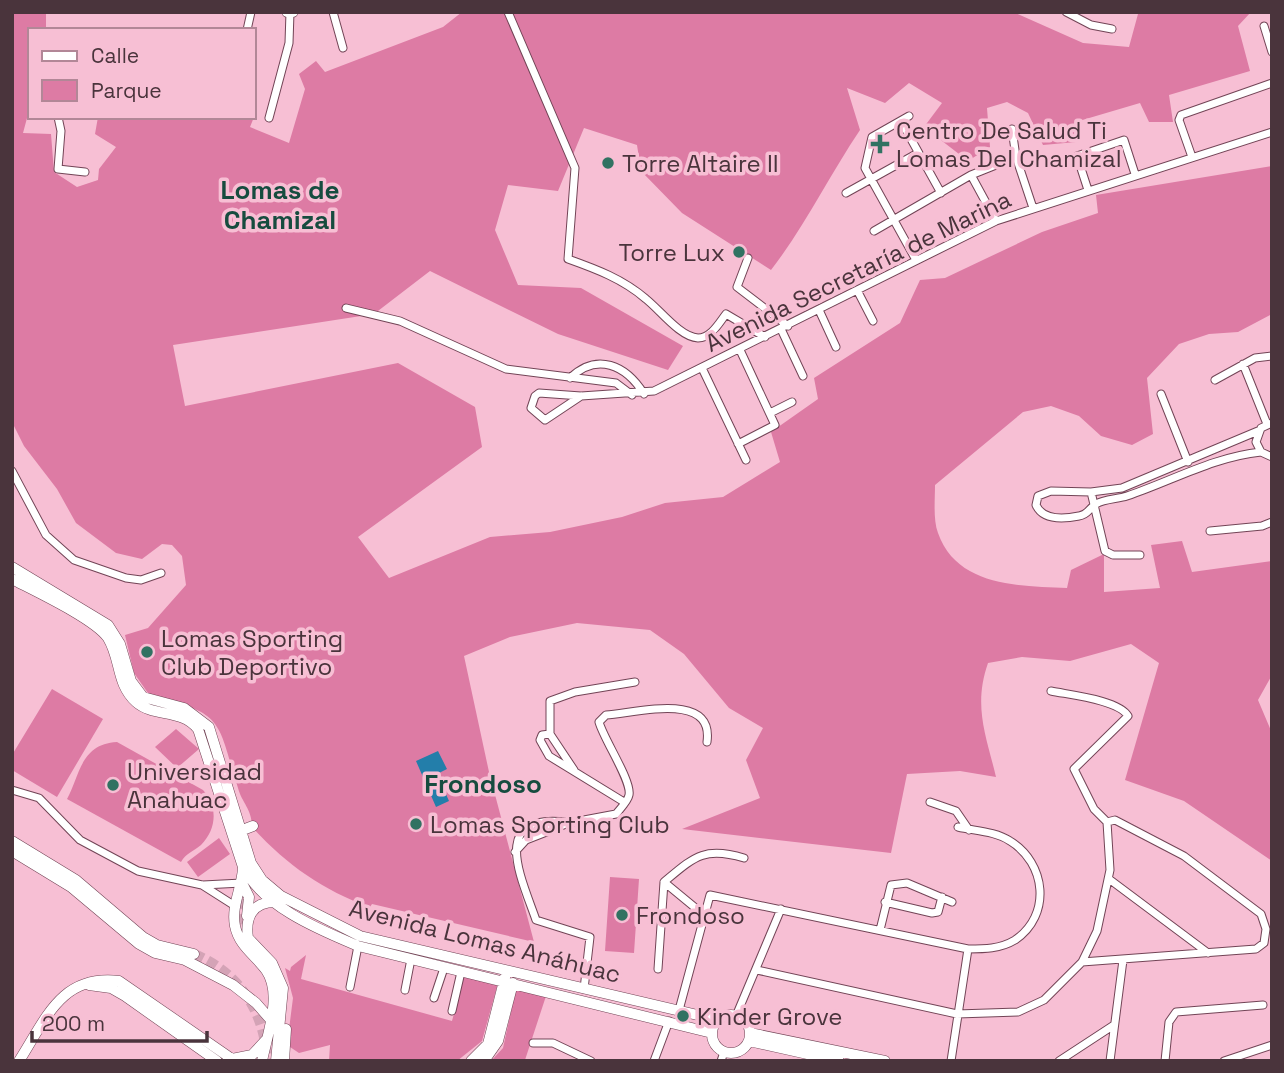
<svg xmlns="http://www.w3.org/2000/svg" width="1284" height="1073" font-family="'Space Grotesk',sans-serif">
<rect width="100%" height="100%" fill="#f7bfd4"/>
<path fill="#dd7ba4" d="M12,12H46V30H30V107L23,133L51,134L54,172L77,187L98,180L99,169L116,147L95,134L98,117H254L250,127L289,143L305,89L299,74L316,61L325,72L443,27L462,12H1013L1083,43L1129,47L1138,14L1251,12L1238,26L1250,71L1169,95L1173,122H1149L1140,103L1079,121L1076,142L1043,145L1028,113L1007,102L987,108L990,147L968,161L924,127L942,103L909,83L885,103L847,88L860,130C829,176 805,226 771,270L682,213L641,171L637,145L584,128L558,191L508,185L495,230L518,285L581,288L683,346L668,370L558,334L430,271L374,314L173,345L185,406L398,363L475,407L482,447L358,537L389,578L490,537L550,532L622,517L665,503L723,497L780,462L771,432L818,399L814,378L900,323L920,280L945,278L1042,232L1098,213L1096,195L1272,166V314L1238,332L1209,334L1179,344L1147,378L1153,434L1132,445L1101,436L1079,416L1051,406L1023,412L935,485C935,500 933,520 938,533C957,587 1020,586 1067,588L1071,570L1104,554V592L1160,588L1151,545L1182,541L1192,572L1272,561V675L1258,700L1272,733V861L1184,801L1125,780L1159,663L1131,644L1070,661L1022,657L988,663C973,706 986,735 996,777L960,771L907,774L891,853L682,829L760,798L746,760L763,728L729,708L684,654L650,630L577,623L510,637L464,656L489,772L534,942L372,904L370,907C322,890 286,864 252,827C252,809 242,803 238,788C217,720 225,713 150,696L134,673L125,635L148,628L186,585L182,556L172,545L162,544L142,559L116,553L76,523L57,489L24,446L12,422Z
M52,689L103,719L57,797L12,770V755Z
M176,729L199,749L177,768L155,747Z
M117,742L203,790C218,806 217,829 201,845C193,852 186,853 181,862L67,799C80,776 80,744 117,742Z
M219,838L230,854L198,877L187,862Z
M610,877L639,879L634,953L605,951Z
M306,955L301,979L452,1021L464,976L498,983L482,1041L457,1061H329L330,1045L299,1053L287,1045L293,998L285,968L290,971L291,967Z
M516,989L546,996L525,1060L491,1061L503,1048Z"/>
<path fill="#237eaa" d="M438,751L447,769L437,774L449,801L436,807L416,761Z"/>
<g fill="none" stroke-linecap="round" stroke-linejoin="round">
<path stroke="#d4a3b6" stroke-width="10" stroke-dasharray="10 5" stroke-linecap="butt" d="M248,938L241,913L249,870
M194,954C239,972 265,1012 267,1061"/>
<defs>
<path id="street" d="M333,12L343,48
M508,12L575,168L568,259C596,269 623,279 646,299C660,310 680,337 698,338C711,338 719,323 726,314L765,337
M1066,12L1091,25L1112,29
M1264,26L1272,52
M247,30L251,12
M909,116L872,137L865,168L916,260
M58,117L61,131L58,169L85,172
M269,118L289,43L290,12
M901,121L941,193
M1012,129L1016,157L1033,208
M1192,157L1179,120L1181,115L1272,83
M971,175L996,221
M1088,190L1077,156L1124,140L1135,174
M846,193L918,153
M874,231L971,175L1016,157
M748,258L737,287L788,326
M857,290L873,321
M346,308L400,321L506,369L616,383L632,395
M819,310L836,347
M781,329L803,376
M1243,364L1267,424
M702,368L746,460
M570,378C597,352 626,365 644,394
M1215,380L1255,358L1272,356
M1161,394L1188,462
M581,396L545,420L531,408L535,396L539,393L581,396L654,391L996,221L1272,132
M770,413L792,402
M1272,423L1261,428L1256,442L1261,452L1272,457
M1258,431L1122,488L1091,492L1051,491L1038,496L1036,505C1043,521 1064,519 1079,516C1088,515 1089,508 1096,504C1104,499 1118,499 1127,496C1172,481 1213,457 1261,452
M738,444L775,425L740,350
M12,471L46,535L74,560L126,578L141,580L161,573
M1091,492L1105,551L1113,555H1140
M1210,531L1262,526L1272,522
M1051,691C1070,695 1119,700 1128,716L1074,769L1094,809L1107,822
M550,734L542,735L540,740L549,756L624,802
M574,770L550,734V701L575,692L635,682
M12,790L39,798L80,840L138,871L202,885L235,906
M930,802L956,811L969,830
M566,822C489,813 521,877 536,920L590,937L584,989
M549,831L568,823L616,814C620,809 628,801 629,795C632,781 604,740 599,722L606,715C637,713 714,691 707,742
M515,852L526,840L549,831V828
M1109,879L1208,953
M664,882L704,915
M203,885L242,883
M885,902L932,913L938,912L942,897
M880,930L891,885L907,883L952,902
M1082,962L1256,949L1264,943L1266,929L1261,914L1184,856L1115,820L1107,822
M658,969L664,882C694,857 704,846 744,858
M757,970L957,1014L1018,1012L1044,1000L1082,962L1097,931L1110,870L1107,822
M350,987L358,946
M405,990L411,959
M434,998L444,968
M679,1010L710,895L968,949C984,949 1000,949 1015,940C1052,915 1046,863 1010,841C995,831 975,831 958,827
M452,1011L461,972
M736,1016L781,909
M533,1043H553L591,1061
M654,1061L669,1021
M721,1061L724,1052
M951,1061L968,949
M1059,1061L1114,1025
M1110,1061L1123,960
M1165,1061L1169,1022L1176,1012L1263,1005
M1224,1061L1272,1045"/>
<path id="secondary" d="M287,12H293
M12,567L108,625L120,644L131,681L143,697L184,708L209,727L251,863L262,880L281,896L360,936L719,1020
M12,579C35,591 95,619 108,638C121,659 116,684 136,702C154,718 181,708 198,729L243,867C265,908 318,929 358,946L712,1033
M240,831L253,826
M12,841L76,880L143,937L157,945L194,954
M12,851L71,887L139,944L155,953L185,960L233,985L256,1003L270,1019
M243,868C242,888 231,906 235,926C239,946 255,955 266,970C283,994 267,1035 262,1061
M242,883L249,897L247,916
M248,938L272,963L283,988L276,1061
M248,938C245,918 252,902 275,902
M89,985L111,988L125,996L217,1061
M712 1034a19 19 0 1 1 38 0a19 19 0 1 1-38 0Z
M750,1033L885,1061
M749,1041L839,1061
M19,1061C46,1019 61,974 119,981L232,1059L252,1055L266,1040
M284,1061L286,1029
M471,1061L488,1044L505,977
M484,1061L498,1041L513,983"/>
</defs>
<use href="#street" stroke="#724456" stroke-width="9"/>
<use href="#secondary" stroke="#724456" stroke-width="11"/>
<use href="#street" stroke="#fff" stroke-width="7"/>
<use href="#secondary" stroke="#fff" stroke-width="10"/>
</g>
<g fill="#317262" stroke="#f7bfd4" stroke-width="2.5">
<path d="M876.5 133.5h7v7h7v7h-7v7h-7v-7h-7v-7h7z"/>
<circle cx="608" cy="163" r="7"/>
<circle cx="739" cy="252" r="7"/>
<circle cx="147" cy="652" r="7"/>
<circle cx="113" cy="785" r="7"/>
<circle cx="416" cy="824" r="7"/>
<circle cx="622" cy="915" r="7"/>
<circle cx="683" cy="1016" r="7"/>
</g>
<g text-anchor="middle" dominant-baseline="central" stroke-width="7" stroke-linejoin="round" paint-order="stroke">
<g font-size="24" fill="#4a343c" stroke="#f7bfd4" text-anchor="start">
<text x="896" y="130">Centro De Salud Ti<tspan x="896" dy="28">Lomas Del Chamizal</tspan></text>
<text x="622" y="163">Torre Altaire II</text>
<text x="725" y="252" text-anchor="end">Torre Lux</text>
<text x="161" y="638">Lomas Sporting<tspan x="161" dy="28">Club Deportivo</tspan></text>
<text x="127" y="771">Universidad<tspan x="127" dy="28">Anahuac</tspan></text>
<text x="430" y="824">Lomas Sporting Club</text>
<text x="636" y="915">Frondoso</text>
<text x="697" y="1016">Kinder Grove</text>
</g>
<g font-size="24" fill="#4a343c" stroke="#f7bfd4">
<text transform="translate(858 271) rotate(-26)">Avenida Secretaría de Marina</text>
<text transform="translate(485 941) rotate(14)">Avenida Lomas Anáhuac</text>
</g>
<g font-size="26" font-weight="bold" fill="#164c3f" stroke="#f7bfd4">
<text x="280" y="190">Lomas de<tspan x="280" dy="30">Chamizal</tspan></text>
<text x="483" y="784">Frondoso</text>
</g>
</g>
<rect width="1284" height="1073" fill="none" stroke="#4a343c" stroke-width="28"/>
<rect x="28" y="28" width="228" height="91" fill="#f7bfd4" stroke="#b28797" stroke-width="2"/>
<rect x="42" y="51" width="35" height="10" fill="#ffffff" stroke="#b28797" stroke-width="2"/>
<text x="91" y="63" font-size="21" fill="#4a343c">Calle</text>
<rect x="42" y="80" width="35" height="21" fill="#dd7ba4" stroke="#b28797" stroke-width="2"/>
<text x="91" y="98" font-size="21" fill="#4a343c">Parque</text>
<path d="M32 1031v10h175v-10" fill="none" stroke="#4a343c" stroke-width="3.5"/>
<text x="42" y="1031" font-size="21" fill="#4a343c" stroke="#f7bfd4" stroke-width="5" paint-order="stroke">200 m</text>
</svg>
